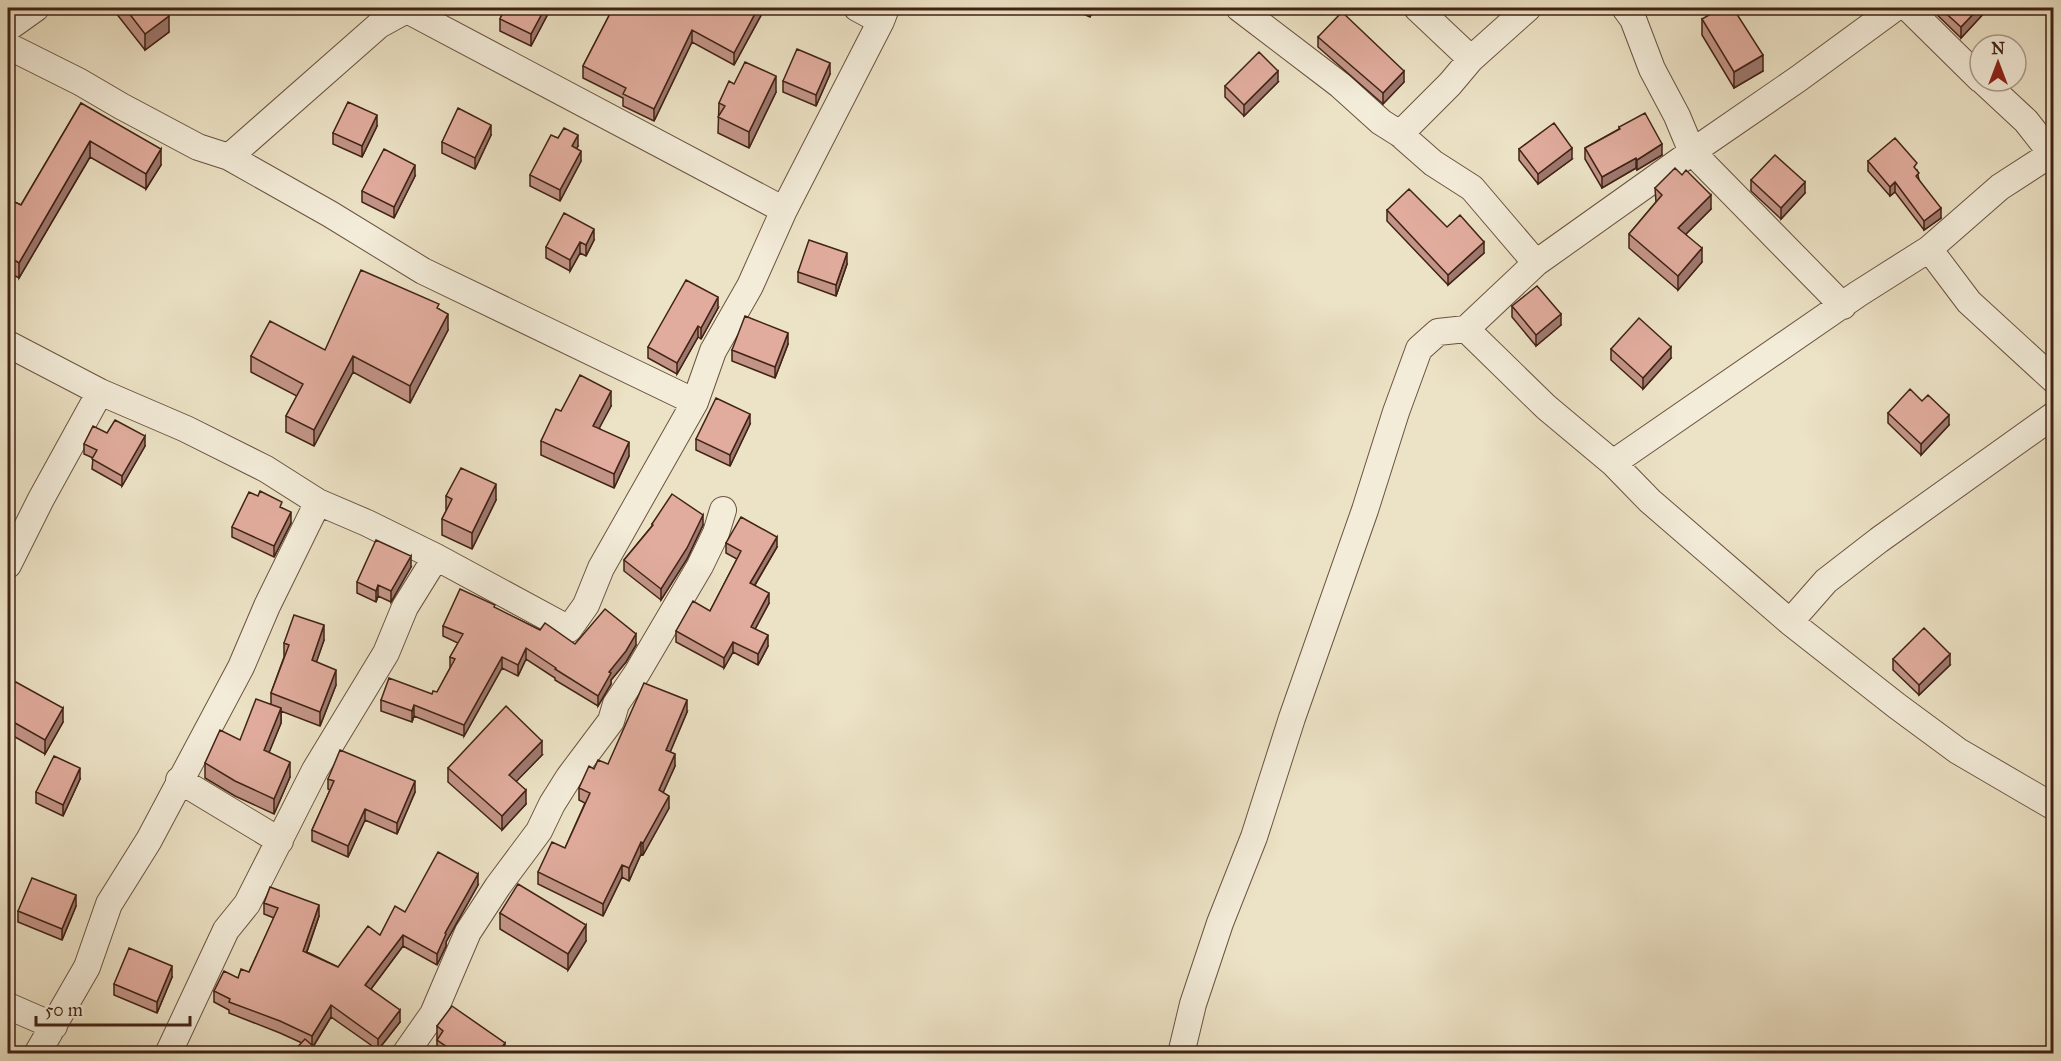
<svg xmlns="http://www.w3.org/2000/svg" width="2061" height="1061" font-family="'IM FELL Great Primer',serif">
<rect width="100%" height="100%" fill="#ece2c5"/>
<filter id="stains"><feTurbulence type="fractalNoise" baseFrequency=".00333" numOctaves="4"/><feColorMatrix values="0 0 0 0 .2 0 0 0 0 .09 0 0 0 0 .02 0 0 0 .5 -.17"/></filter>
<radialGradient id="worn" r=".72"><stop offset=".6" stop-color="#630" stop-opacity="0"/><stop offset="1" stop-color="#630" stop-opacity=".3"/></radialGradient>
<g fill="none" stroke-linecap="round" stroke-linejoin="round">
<defs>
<path id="minor" d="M857,8L881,21
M1239,8L1340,85L1381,122L1400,134L1433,163L1472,188L1536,263
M1417,8L1471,59
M1625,8L1633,19L1652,69L1677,116L1692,152L1843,306
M1908,8L1980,79
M407,10L784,210
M8,28L36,8
M8,46L80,82L121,106L198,147L229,157L330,214L423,271L695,402
M1983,81L2026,121L2052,154
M1400,134L1450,84L1471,59L1528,8
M229,157L379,25L410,8
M1929,249L1969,302L2054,380
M1466,329L1546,407L1613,463L1650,501L1790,622L1897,706L1958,751L2054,807
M8,344L100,392L186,429L266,469L318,502L367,523L436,557L569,629L586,605L601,568L695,402L713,351L750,286L784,210L881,21L886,8
M1613,463L1858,294L1929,249L2000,187L2054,152
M8,565L41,499L100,392
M1790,622L1826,581L1879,540L2054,415
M179,780L280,841
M8,1006L54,1026
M37,1054L87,967L109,904L149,840L241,667L267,606L318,502
M168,1054L226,930L247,904L315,770L386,653L405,607L436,557
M405,1054L433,1014L468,932L498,886L539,831L552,804L569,777L611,721L616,704L637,673L700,566L716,533L723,510
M1181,1054L1193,1004L1220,923L1254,837L1292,718L1365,510L1396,412L1419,349L1438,332L1466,329L1536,263L1692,152L1798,79L1895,8"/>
</defs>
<use href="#minor" stroke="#6b5341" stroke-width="28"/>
<use href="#minor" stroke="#f3ecd9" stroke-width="26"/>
</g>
<path fill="#c29487" stroke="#402315" stroke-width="1.5" d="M112,8H163L169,32L145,50Z
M505,8H551L531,46L500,31V19Z
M613,8H765L734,65L692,42L654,121L623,106V98L583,78V66Z
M1070,8H1094L1090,17Z
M1313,8H1327L1322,14Z
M1930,8H1986V11L1961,38Z
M1702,19L1763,71L1734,88L1702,35Z
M1318,37L1404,82L1383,104L1318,47Z
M830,74L816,106L783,92V81Z
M1278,82L1244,116L1225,97V86Z
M734,84L776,92L749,148L718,133L719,103Z
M81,103L161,165L146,189L90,157L19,278L8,272V199L21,205Z
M377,126L362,157L333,144V133Z
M1619,127L1662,155L1637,170L1636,168L1602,188L1585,159V148L1619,129Z
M491,135L475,169L442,153V142Z
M558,138L578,146L576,148L581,161L560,201L530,186V175Z
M1519,149L1572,159L1538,184L1519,160Z
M1868,161L1917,170L1919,180L1941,218L1924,230L1895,192L1890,196L1868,171Z
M415,176L394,218L362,202V191Z
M1751,180L1805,193L1781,219L1751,191Z
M1655,188L1711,209L1686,234L1702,262L1678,290L1629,248V234L1656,202Z
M1387,210L1447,227L1484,253L1448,285L1387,221Z
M594,240L586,256L580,253L570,271L546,258V247Z
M847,264L836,296L798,282V272Z
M1512,306L1561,325L1536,346L1512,317Z
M718,308L701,339L698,337L677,374L648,358V347Z
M439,309L448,330L410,403L353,372L314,446L286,432V416L297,396L251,372V356L325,350Z
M788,344L775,378L732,361V350Z
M1611,349L1671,358L1643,389L1611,360Z
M611,406L599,428L629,456L614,488L541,455V441L561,411Z
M1888,413L1949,425L1921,455L1888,423Z
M750,424L730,466L696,450V439Z
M107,433L145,446L122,486L92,469L93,458L84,454V444Z
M446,496L496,500L472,549L442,535V519L446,511Z
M282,508L291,523L274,557L232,537V527Z
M652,524L703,525L687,559L661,600L624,571V560L652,526Z
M726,543L777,547L755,585L769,603L755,629L768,646L758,665L733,652L724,668L676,642V631L710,611L737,559L726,553Z
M411,567L391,602L378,596L376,602L357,593V582Z
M495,608L540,630L575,644L636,645L626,662L611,680V684L598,706L555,680V678L526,659L518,676L502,668L464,736L414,716L412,722L381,711V700L432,694L437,692L450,668V657L458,643L443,636V626Z
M324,640L316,662L336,685L320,726L281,711V723L269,752L290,777L274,814L235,796L205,778V763L240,740L271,704V693L284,657V643Z
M1893,659L1950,665L1919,695L1893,670Z
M8,692L63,722L45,754L8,733Z
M687,712L670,752L675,766L663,792L669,808L643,855L641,854L629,881L622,877L603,916L538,884V872L565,848L585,803L579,800V788L594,769L608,764Z
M542,755L516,781L526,804L502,830L448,782V768Z
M80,779L63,816L36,803V792Z
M328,779L415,792L397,834L365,820L348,857L312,841V830L330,790L328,789Z
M478,885L446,942V946L437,965L403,946L371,989L400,1022L378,1050L331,1017L313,1047L302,1043L280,1033L229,1013V1010L214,1002V991L249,972L274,918L264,914V903L319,916L307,952L338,967L380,935L405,912Z
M76,906L62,940L18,922V911Z
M500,913L586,941L568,970L500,929Z
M172,977L157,1013L114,995V984Z
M437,1026L505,1053H437Z"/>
<path fill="#9e786e" stroke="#402315" stroke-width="1.5" d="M545,8H551L531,46V34Z
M758,8H765L734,65V53Z
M1090,8H1094L1090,17Z
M1322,8H1327L1322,14Z
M1979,8H1986V11L1961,38V27Z
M169,16V32L145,50V34Z
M692,30V42L654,121V109Z
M1763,55V71L1734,88V72Z
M830,63V74L816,106V95Z
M1278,71V82L1244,116V105Z
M1404,71V82L1383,104V93Z
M776,76V92L749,148V132Z
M377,115V126L362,157V146Z
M491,125V135L475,169V158Z
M578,135V146L572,157V146Z
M90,141V157L19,278V263Z
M1662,144V155L1637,170V160Z
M1572,148V159L1538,184V174Z
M161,149V165L146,189V174Z
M581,151V161L560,201V190Z
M1636,158V168L1602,188V177Z
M415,165V176L394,218V207Z
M1805,182V193L1781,219V208Z
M1895,182V192L1890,196V187Z
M1711,195V209L1678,242V228Z
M1941,208V218L1924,230V221Z
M594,229V240L586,256V245Z
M580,242V253L570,271V260Z
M1484,242V253L1448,285V275Z
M1702,248V262L1678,290V276Z
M847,253V264L836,296V285Z
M718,297V308L701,339V328Z
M448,314V330L410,403V386Z
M1561,314V325L1536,346V335Z
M698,326V337L677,374V363Z
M788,333V344L775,378V367Z
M1671,347V358L1643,389V378Z
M353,356V372L314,446V430Z
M611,391V406L593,440V426Z
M750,414V424L730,466V455Z
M1949,415V425L1921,455V444Z
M145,436V446L122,486V476Z
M629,442V456L614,488V474Z
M496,484V500L472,549V533Z
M291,512V523L274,557V546Z
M703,515V525L687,559L661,600V589Z
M777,537V547L750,593V583Z
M411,556V567L391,602V591Z
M378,585V596L376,602V591Z
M769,593V603L751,637V627Z
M324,625V640L312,675V660Z
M636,634V645L626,662L611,680V684L598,706V696L609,672Z
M768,635V646L758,665V654Z
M733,642V652L724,668V658Z
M526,648V659L518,676V665Z
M1950,654V665L1919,695V685Z
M502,657V668L464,736V725Z
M336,670V685L320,726V712Z
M687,700V712L666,762V750Z
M414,705V716L412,722V711Z
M63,708V722L45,754V740Z
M281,708V723L264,765V750Z
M542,741V755L509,789V775Z
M675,754V766L659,802V790Z
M290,762V777L274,814V799Z
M80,768V779L63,816V805Z
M415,781V792L397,834V823Z
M526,790V804L502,830V816Z
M669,796V808L643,855V843Z
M365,809V820L348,857V846Z
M641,842V854L629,881V868Z
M622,865V877L603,916V904Z
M478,874V885L446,942V946L437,965V954L445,933Z
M76,895V906L62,940V929Z
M319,905V916L303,962V951Z
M586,925V941L568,970V954Z
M403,935V946L365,997V985Z
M172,966V977L157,1013V1002Z
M331,1005V1017L312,1048V1036Z
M400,1010V1022L378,1050V1039Z
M505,1043V1053H497Z"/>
<path fill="#e1ac9d" stroke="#402315" stroke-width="1.5" d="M125,8H163L169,16L145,34Z
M505,8H545L531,34L500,19Z
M613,8H758L734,53L692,30L654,109L623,94L626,88L583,66Z
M1721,8H1733L1763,55L1734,72L1702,19Z
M1940,8H1979L1961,27Z
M1342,12L1404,71L1383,93L1318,37Z
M797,49L830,63L816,95L783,81Z
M1259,52L1278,71L1244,105L1225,86Z
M745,62L776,76L749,132L718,117L725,106L719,103L729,81L734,84Z
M348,102L377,115L362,146L333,133Z
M81,103L161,149L146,174L90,141L19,263L8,256V199L21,205Z
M458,108L491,125L475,158L442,142Z
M1645,113L1662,144L1637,160L1636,158L1602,177L1585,148L1620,129L1619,127Z
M1554,123L1572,148L1538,174L1519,149Z
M564,128L578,135L572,146L581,151L560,190L530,175L551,135L558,138Z
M1895,138L1917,163L1914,167L1919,173L1916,176L1941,208L1924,221L1895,182L1890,187L1868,161Z
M384,149L415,165L394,207L362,191Z
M1775,155L1805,182L1781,208L1751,180Z
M1675,168L1682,175L1686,170L1711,195L1678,228L1702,248L1678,276L1629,234L1662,195L1655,188Z
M1409,189L1447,227L1460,215L1484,242L1448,275L1387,210Z
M564,213L594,229L586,245L580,242L570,260L546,247Z
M809,240L847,253L836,285L798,272Z
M361,270L439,304L437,308L448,314L410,386L353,356L314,430L286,416L303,384L251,356L270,321L325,350Z
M686,280L718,297L701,328L698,326L677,363L648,347Z
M1537,286L1561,314L1536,335L1512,306Z
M745,316L788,333L775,367L732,350Z
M1639,318L1671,347L1643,378L1611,349Z
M580,375L611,391L593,426L629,442L614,474L541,441L556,409L561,411Z
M1910,389L1922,401L1928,395L1949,415L1921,444L1888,413Z
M716,398L750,414L730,455L696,439Z
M115,420L145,436L122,476L92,459L97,450L84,444L93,426L107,433Z
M461,468L496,484L472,533L442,519L452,499L446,496Z
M260,491L282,502L280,507L291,512L274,546L232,527L249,492L258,496Z
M672,494L703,515L687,548L661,589L624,560L653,525L652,524Z
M741,517L777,537L750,583L769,593L751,627L768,635L758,654L733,642L724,658L676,631L693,601L710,611L741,551L726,543Z
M376,540L411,556L391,591L378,585L376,591L357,582Z
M460,589L495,605L494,607L540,630L545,623L575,644L605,609L636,634L626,651L609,672L611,673L598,696L555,669L556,668L526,648L518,665L502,657L464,725L414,705L412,711L381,700L389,678L432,694L433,691L437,692L455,659L450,657L463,634L443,626Z
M294,615L324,625L312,660L336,670L320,712L271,693L289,645L284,643Z
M1924,628L1950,654L1919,685L1893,659Z
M14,681L63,708L45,740L8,719V692Z
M644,683L687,700L666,750L675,754L659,790L669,796L643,843L641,842L629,868L622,865L603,904L538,872L552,842L565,848L590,793L579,788L589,766L594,769L598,760L608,764Z
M256,699L281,708L264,750L290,762L274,799L235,781L205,763L220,730L240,740Z
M506,706L542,741L509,775L526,790L502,816L448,768Z
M340,750L415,781L397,823L365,809L348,846L312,830L334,781L328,779Z
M54,756L80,768L63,805L36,792Z
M438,852L478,874L445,933L446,934L437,954L403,935L365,985L400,1010L378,1039L331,1005L312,1036L280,1021L229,1002L230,999L214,991L224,971L238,978L241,969L249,972L278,908L264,903L270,887L319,905L303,951L338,967L368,926L380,935L395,906L405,912Z
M32,878L76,895L62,929L18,911Z
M518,884L586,925L568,954L500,913Z
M129,948L172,966L157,1002L114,984Z
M452,1006L505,1043L497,1053H456L437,1040L443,1031L437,1026Z
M305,1039L321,1053H292Z"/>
<rect width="2061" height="1061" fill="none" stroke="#ece2c5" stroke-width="30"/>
<rect x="9" y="9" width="2043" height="1043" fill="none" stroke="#402315" stroke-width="3"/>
<rect x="15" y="15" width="2031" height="1031" fill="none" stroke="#402315" stroke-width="1.5"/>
<g transform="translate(1998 63)"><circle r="28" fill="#f3ecd9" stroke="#ab9c8b" stroke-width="1.5"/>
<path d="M0-4.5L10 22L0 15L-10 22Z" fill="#8f2418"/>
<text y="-9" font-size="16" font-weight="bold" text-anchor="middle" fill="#402315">N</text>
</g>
<path d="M36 1016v9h154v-9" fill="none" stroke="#402315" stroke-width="3"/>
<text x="45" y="1016" font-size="18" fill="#402315" stroke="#f3ecd9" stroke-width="4.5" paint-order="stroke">50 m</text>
<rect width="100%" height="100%" filter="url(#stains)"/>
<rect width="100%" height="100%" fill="url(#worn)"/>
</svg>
